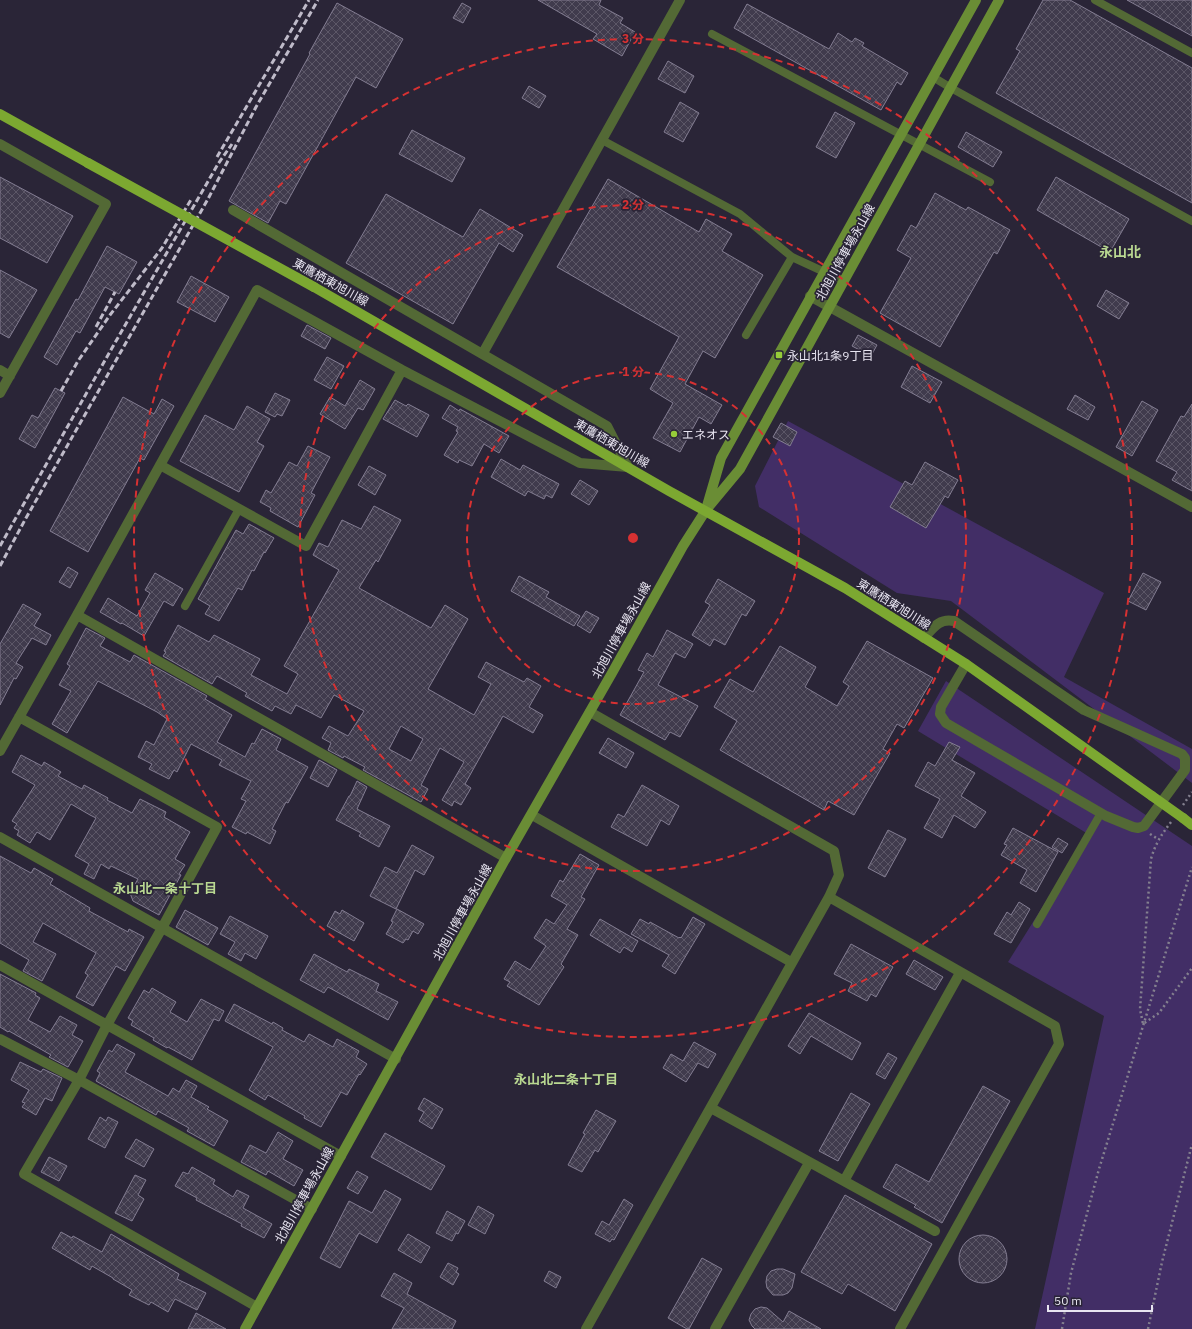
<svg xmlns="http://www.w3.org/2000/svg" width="1192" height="1329" font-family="'IBM Plex Sans','Noto Sans JP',sans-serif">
<defs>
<pattern id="building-cross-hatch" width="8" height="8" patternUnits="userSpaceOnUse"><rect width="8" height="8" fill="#403b4d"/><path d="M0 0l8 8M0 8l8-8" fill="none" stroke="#5c5767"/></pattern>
</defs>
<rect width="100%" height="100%" fill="#2a2537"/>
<path fill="#422e66" d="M788,421L1104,593L1064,677L1192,749V783L951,601L897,593L759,507L755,486Z
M946,681L1192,846V1329H1035L1104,1016L1008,962L1088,834L918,731Z"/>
<path fill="url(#building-cross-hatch)" stroke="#837d92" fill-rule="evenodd" d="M538,0H601L599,5L623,18L620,23L635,32L622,56L593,39L597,34Z
M1043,0H1070L1192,68V203L996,93L1020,51L1016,49Z
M1127,0H1192V36Z
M337,3L403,39L376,88L356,77L286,204L280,201L268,223L229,201L310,54L309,53Z
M462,3L471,8L463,23L453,18Z
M747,4L829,49L838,33L852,42L855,38L864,43L862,46L908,73L901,85L897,82L881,110L734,28Z
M668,61L694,76L685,93L658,79Z
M529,86L546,96L539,108L522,98Z
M680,102L699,113L683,142L664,132Z
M835,112L855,123L836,158L816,147Z
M412,130L465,158L452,182L399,154Z
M966,132L1002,152L993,167L958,147Z
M0,177L73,216L47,263L0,238Z
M1056,177L1129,219L1110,252L1037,210Z
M608,179L699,232L706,219L732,234L722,251L763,275L715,358L703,351L685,384L722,405L711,424L699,417L680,452L653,438L673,403L650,389L679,337L557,267Z
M935,193L966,210L968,207L1010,230L997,254L994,252L940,347L880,313L911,258L897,250L911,225L916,228Z
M386,194L463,237L480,209L523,235L513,252L499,243L453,324L346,263Z
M107,246L137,262L119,294L105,287L80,333L76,331L57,365L44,357L76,299L78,300Z
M0,270L37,290L9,338L0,333Z
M191,276L229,297L215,322L177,302Z
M1106,290L1129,303L1119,319L1097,306Z
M307,325L331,338L325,349L301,336Z
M858,335L877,345L871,356L852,346Z
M327,357L344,366L331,389L314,380Z
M912,366L942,382L930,403L901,387Z
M360,380L375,389L363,410L358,408L345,429L320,414L330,397L345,406Z
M55,388L65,393L35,448L19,439L32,415L38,418Z
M275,393L290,400L282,416L277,414L275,417L265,412Z
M1075,395L1095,407L1088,420L1067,409Z
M123,397L154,414L162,399L174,406L144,460L140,458L88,552L50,531Z
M395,400L406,406L408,404L429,415L417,437L383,419Z
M1142,401L1158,410L1132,456L1116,447Z
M1192,404V491L1172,480L1177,472L1156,461L1181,416L1184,417Z
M450,405L459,411L460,409L509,436L499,453L484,444L472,466L459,460L458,463L444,455L458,432L456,431L458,427L442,418Z
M247,406L270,419L257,442L264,446L239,492L180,461L205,415L234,430Z
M781,423L797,432L790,446L773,437Z
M308,446L330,457L311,493L315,495L298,527L270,511L271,508L260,502L266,490L271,493L289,462L297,466Z
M501,459L520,470L523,465L559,484L552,498L546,495L544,499L528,491L525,496L491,477Z
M925,462L958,480L948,498L945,496L926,528L890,507L905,481L912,485Z
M369,466L386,475L375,495L358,485Z
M580,480L598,491L589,505L571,494Z
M374,506L401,520L378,562L376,560L359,588L431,628L445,605L468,619L428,689L474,715L491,684L478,677L486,662L524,682L527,678L541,686L529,707L543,715L533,733L503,716L465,784L471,788L461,805L454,801L452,806L442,800L464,762L440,748L421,785L428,789L421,802L363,770L365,767L344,756L343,758L328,750L331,743L322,738L329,726L348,736L364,711L334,695L321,718L296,705L291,714L275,706L272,711L245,696L247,693L217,676L212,684L163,656L166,652L164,651L178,625L209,642L214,635L260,659L251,675L287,694L298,674L284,666L339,570L313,555L319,543L328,547L342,520L361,529ZM401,726L423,739L411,761L389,749Z
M249,524L274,538L265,553L264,552L254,571L252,570L242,590L238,588L219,621L205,614L210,606L198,599L236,530L243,534Z
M68,567L78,573L70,588L59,582Z
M155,573L183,589L173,606L164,601L144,636L122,623L121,624L100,612L108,598L137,616L150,593L145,590Z
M1143,573L1161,582L1146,610L1128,601Z
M519,576L549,592L546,597L580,616L574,626L511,591Z
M718,579L755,601L746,616L742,614L725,645L714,639L710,646L692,635L710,605L705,602Z
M23,604L41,614L34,626L51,635L46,645L32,638L16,663L23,667L16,679L14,678L0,705V644Z
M586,611L599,618L590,633L577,625Z
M86,628L105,638L100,646L130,662L134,655L207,696L205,699L232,715L217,742L245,757L252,743L254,744L262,729L281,739L276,750L308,767L288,803L286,802L272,829L276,831L270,844L247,832L246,834L232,827L246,801L241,799L251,781L219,765L222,760L191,744L177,772L174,770L169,779L149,769L152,764L138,757L146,741L154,745L167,719L157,712L98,681L67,733L52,724L71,691L59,685L70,666L67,664Z
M667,630L693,644L685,658L675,653L658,685L698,706L680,737L670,732L665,740L620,715L644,672L638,670L647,653L653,657Z
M867,641L933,678L904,728L897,724L883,749L890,753L854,815L828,801L824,810L720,750L737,721L714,707L730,679L753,692L780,646L816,667L805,687L837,706L849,686L843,682Z
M608,738L634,753L626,768L599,753Z
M949,742L960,747L952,760L975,773L961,796L986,812L975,828L954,815L942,838L924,828L940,799L915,786L928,762L935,766Z
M21,755L42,766L44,762L61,772L58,776L82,789L84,785L108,798L107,800L132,813L140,799L166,812L164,817L190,832L175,859L185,865L179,874L181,875L159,915L133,901L130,893L138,879L111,866L109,869L101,864L94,879L84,874L89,864L75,856L96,818L90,815L71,804L50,840L37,832L30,843L17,835L19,831L14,828L17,824L12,821L35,785L12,772Z
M319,760L337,770L328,787L310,778Z
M357,781L367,787L357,809L390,826L379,847L359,836L361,833L336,820L349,796H350Z
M642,785L679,806L669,825L661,820L647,846L611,827L618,814L624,817Z
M1013,828L1058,852L1036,892L1020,883L1027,870L1001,855L1007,845L1004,844Z
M888,830L906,839L885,877L868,868Z
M1058,838L1068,844L1062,853L1052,847Z
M412,845L434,857L424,875L415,870L396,909L370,896L385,867L397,873Z
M580,854L599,865L581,897L585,899L567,929L578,935L561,964L564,967L539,1005L507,986L510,982L504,979L515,961L530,970L546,946L534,938L546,919L554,924L567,905L551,896L560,880L563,882Z
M0,856L31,873L34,868L53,879L50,884L90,908L89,911L128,932L129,929L144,937L125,971L116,966L93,1006L76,997L88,975L85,973L96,953L43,923L33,942L56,954L42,981L23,971L29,960L0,943Z
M1019,902L1030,909L1011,943L994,934L1007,912L1011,915Z
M397,909L424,924L418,934L413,931L408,940L406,939L403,943L386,934L393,922L391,921Z
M185,910L218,928L208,945L176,927Z
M342,910L364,923L354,941L327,926L335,911L340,914Z
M230,916L268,936L256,959L245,953L241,961L228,954L235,942L220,934Z
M693,917L705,924L675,974L662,966L669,955L631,934L640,919L649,924L650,922L679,938L680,937L681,938Z
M600,919L638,941L632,952L624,947L620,953L590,935Z
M851,944L893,967L876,997L871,994L867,1001L848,991L852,983L834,974Z
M314,954L347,972L349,969L379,984L376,991L398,1002L388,1020L328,987L324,993L300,980Z
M914,960L943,977L935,990L906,974Z
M0,974L36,993L35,995L40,998L28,1020L50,1032L60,1016L77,1025L72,1035L83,1041L68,1067L49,1057L51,1055L9,1031L8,1032L0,1027Z
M152,988L176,1002L170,1012L187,1022L201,999L224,1011L219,1021L214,1019L192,1060L168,1047L167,1048L153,1040L154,1038L131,1025L133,1021L128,1018L144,990L149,993Z
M234,1004L272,1024L273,1022L283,1028L282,1030L304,1042L309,1034L333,1047L337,1039L359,1051L356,1057L367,1064L360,1075L359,1074L347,1095L341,1092L321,1127L304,1118L305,1116L268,1095L265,1100L249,1090L273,1047L225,1021Z
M809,1013L861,1043L852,1060L811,1036L800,1054L788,1046Z
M694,1042L716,1054L708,1068L698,1063L686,1082L663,1068L671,1054L683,1061Z
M117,1044L135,1054L125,1072L168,1096L173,1088L179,1092L186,1080L197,1086L191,1097L209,1107L207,1109L228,1121L214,1146L187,1131L189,1128L158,1111L156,1115L96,1081L100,1073L97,1071L109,1050L112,1052Z
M888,1053L897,1058L885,1079L876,1074Z
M20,1062L41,1072L43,1069L62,1078L52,1101L45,1098L36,1115L22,1107L25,1103L22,1102L29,1090L11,1080Z
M983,1086L1010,1101L942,1223L914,1207L916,1205L883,1187L896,1164L929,1182Z
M851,1093L870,1104L838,1161L819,1151Z
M424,1098L443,1109L432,1129L419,1121L424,1112L418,1109Z
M596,1110L616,1121L598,1152L595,1150L582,1172L568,1165L585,1134L583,1133Z
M100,1117L106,1121L108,1117L118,1122L105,1148L88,1139Z
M278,1132L293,1141L283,1159L303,1170L294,1186L268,1171L266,1175L241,1162L250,1145L266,1153Z
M385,1133L445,1166L431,1190L371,1157Z
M136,1139L154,1149L144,1167L125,1157Z
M49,1157L67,1166L59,1181L41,1172Z
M192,1167L215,1180L213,1184L233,1197L237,1190L249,1196L243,1208L272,1224L264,1238L241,1226L242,1224L196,1200L197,1198L175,1186L183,1172L188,1174Z
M357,1171L368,1177L358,1194L347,1188Z
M135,1175L146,1180L138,1195L144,1199L132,1221L115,1213Z
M385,1190L401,1199L377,1243L359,1233L340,1268L320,1258L349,1201L372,1213Z
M845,1195L932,1244L895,1311L848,1284L842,1294L801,1272Z
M624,1199L633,1205L614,1240L612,1239L610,1242L595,1234L602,1221L609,1225Z
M478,1206L494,1215L485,1234L468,1225Z
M447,1211L465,1221L458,1234L456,1233L452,1241L436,1233Z
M61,1232L72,1238L73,1236L102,1252L111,1234L179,1274L177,1279L206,1293L197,1310L175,1299L168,1312L151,1302L149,1305L129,1295L132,1290L113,1279V1278L92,1266L90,1270L52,1248Z
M408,1234L430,1247L421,1263L398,1250Z
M959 1259a24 24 0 1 1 48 0a24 24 0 1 1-48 0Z
M702,1258L722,1269L689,1329H687L668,1318Z
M448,1263L458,1268L456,1272L459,1274L453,1285L440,1277Z
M777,1269H783L795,1274L792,1288L788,1293L783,1295H773L767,1288L766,1282L767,1276L771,1271Z
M549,1271L561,1277L556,1288L544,1281Z
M394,1273L412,1283L407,1294L456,1321L452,1329H392L404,1308L381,1296Z
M761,1307L767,1308L783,1322L789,1311L821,1329H755L752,1326L749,1320L751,1314L755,1309Z
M196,1313L226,1329H188Z"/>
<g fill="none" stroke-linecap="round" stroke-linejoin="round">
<path stroke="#84808f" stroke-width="2.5" stroke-dasharray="2 3" stroke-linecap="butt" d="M1183,805L1192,792
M1171,822C1162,834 1155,844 1151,859L1140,1009L1143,1024L1159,1013L1192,968
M1150,834L1158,839
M1062,1329L1071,1273L1099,1169L1192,867
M1148,1329L1162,1262L1192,1144"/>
<path stroke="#536935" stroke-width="8" d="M1095,0L1192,53
M712,34L990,182
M933,77L951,88L1192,221
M602,140L740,214L792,257L844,281
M746,335L792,257
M185,606L239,509
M1037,924L1101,813"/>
<path stroke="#536935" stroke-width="10" d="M0,144L106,204L0,393
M233,210L607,426L628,467
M810,296L1192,507
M483,353L680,0
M0,370L10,376
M160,465L306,546L402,370
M77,615L506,858
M924,638C933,628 939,618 954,621L1084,710L1182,754L1185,758V770L1144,826L1138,828L1133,827L1106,816L946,723L940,714L941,707L966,664
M19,717L217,827L162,928L107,1025L79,1080L24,1174L257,1307
M0,751L77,615L257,290L402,370L580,463L628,467
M532,815L791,962
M0,837L396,1059
M829,897L1055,1026L1059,1044L900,1329
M0,965L341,1156
M0,1039L79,1080L312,1209
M711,1108L935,1231
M844,1181L960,973
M586,1329L829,897L839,875L834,851L590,712
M715,1329L809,1163"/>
<path stroke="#6a8d35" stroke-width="10" d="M707,506L721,458L976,0
M245,1329L506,858L612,673L683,546L706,510L740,469L999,0"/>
<path stroke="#7ca831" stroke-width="10" d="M0,114L88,163
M314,287L669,491L845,588L966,664L1152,796
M1183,818L1192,825"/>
<path stroke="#bfbbc9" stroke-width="3" stroke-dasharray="6 3" stroke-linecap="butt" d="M217,157L309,0
M96,327L115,292
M61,391L78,361L110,315L162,248L192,198
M0,546L112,348L218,164L232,144
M0,566L26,518L208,199L256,107L318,0"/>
<path stroke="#7ca831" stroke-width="10" d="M88,163L314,287
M1152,796L1183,818"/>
</g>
<g fill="none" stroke="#d73132" stroke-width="2" stroke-dasharray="7 5">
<circle cx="633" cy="538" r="166"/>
<circle cx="633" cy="538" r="333"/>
<circle cx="633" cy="538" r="499"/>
</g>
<g fill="#96cc39" stroke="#2a2537" stroke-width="1.5">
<rect x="775" y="351" width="8" height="8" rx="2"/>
<circle cx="674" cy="434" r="4"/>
</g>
<g text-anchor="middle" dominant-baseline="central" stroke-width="3.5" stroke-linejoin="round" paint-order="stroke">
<g font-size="12" fill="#e8e5f1" stroke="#2a2537">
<text transform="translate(845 252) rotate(-61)">北旭川停車場永山線</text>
<text transform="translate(331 282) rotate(29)">東鷹栖東旭川線</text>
<text transform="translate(612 443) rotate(30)">東鷹栖東旭川線</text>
<text transform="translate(894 604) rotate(32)">東鷹栖東旭川線</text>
<text transform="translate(621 630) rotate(-61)">北旭川停車場永山線</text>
<text transform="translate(462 912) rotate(-61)">北旭川停車場永山線</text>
<text transform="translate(304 1195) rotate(-61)">北旭川停車場永山線</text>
</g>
<g font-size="12" fill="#e8e5f1" stroke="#2a2537" text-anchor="start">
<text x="787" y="355">永山北1条9丁目</text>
<text x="682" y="434">エネオス</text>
</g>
<g font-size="13" font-weight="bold" fill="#b9d891" stroke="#2a2537">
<text x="165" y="888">永山北一条十丁目</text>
<text x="566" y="1079">永山北二条十丁目</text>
</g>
<g font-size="14" font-weight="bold" fill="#b9d891" stroke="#2a2537">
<text x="1120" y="252">永山北</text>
</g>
</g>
<circle cx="633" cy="538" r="6" fill="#d73132" stroke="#2a2537" stroke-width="2"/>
<g font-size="12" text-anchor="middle" font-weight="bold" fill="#d73132" stroke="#2a2537" stroke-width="3.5" stroke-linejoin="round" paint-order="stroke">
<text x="633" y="43">3 分</text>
<text x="633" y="209">2 分</text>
<text x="633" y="376">1 分</text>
</g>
<path d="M1048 1305v6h104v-6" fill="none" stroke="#e8e5f1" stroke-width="2"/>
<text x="1054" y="1305" font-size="12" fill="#e8e5f1" stroke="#2a2537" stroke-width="3" paint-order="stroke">50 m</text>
</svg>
